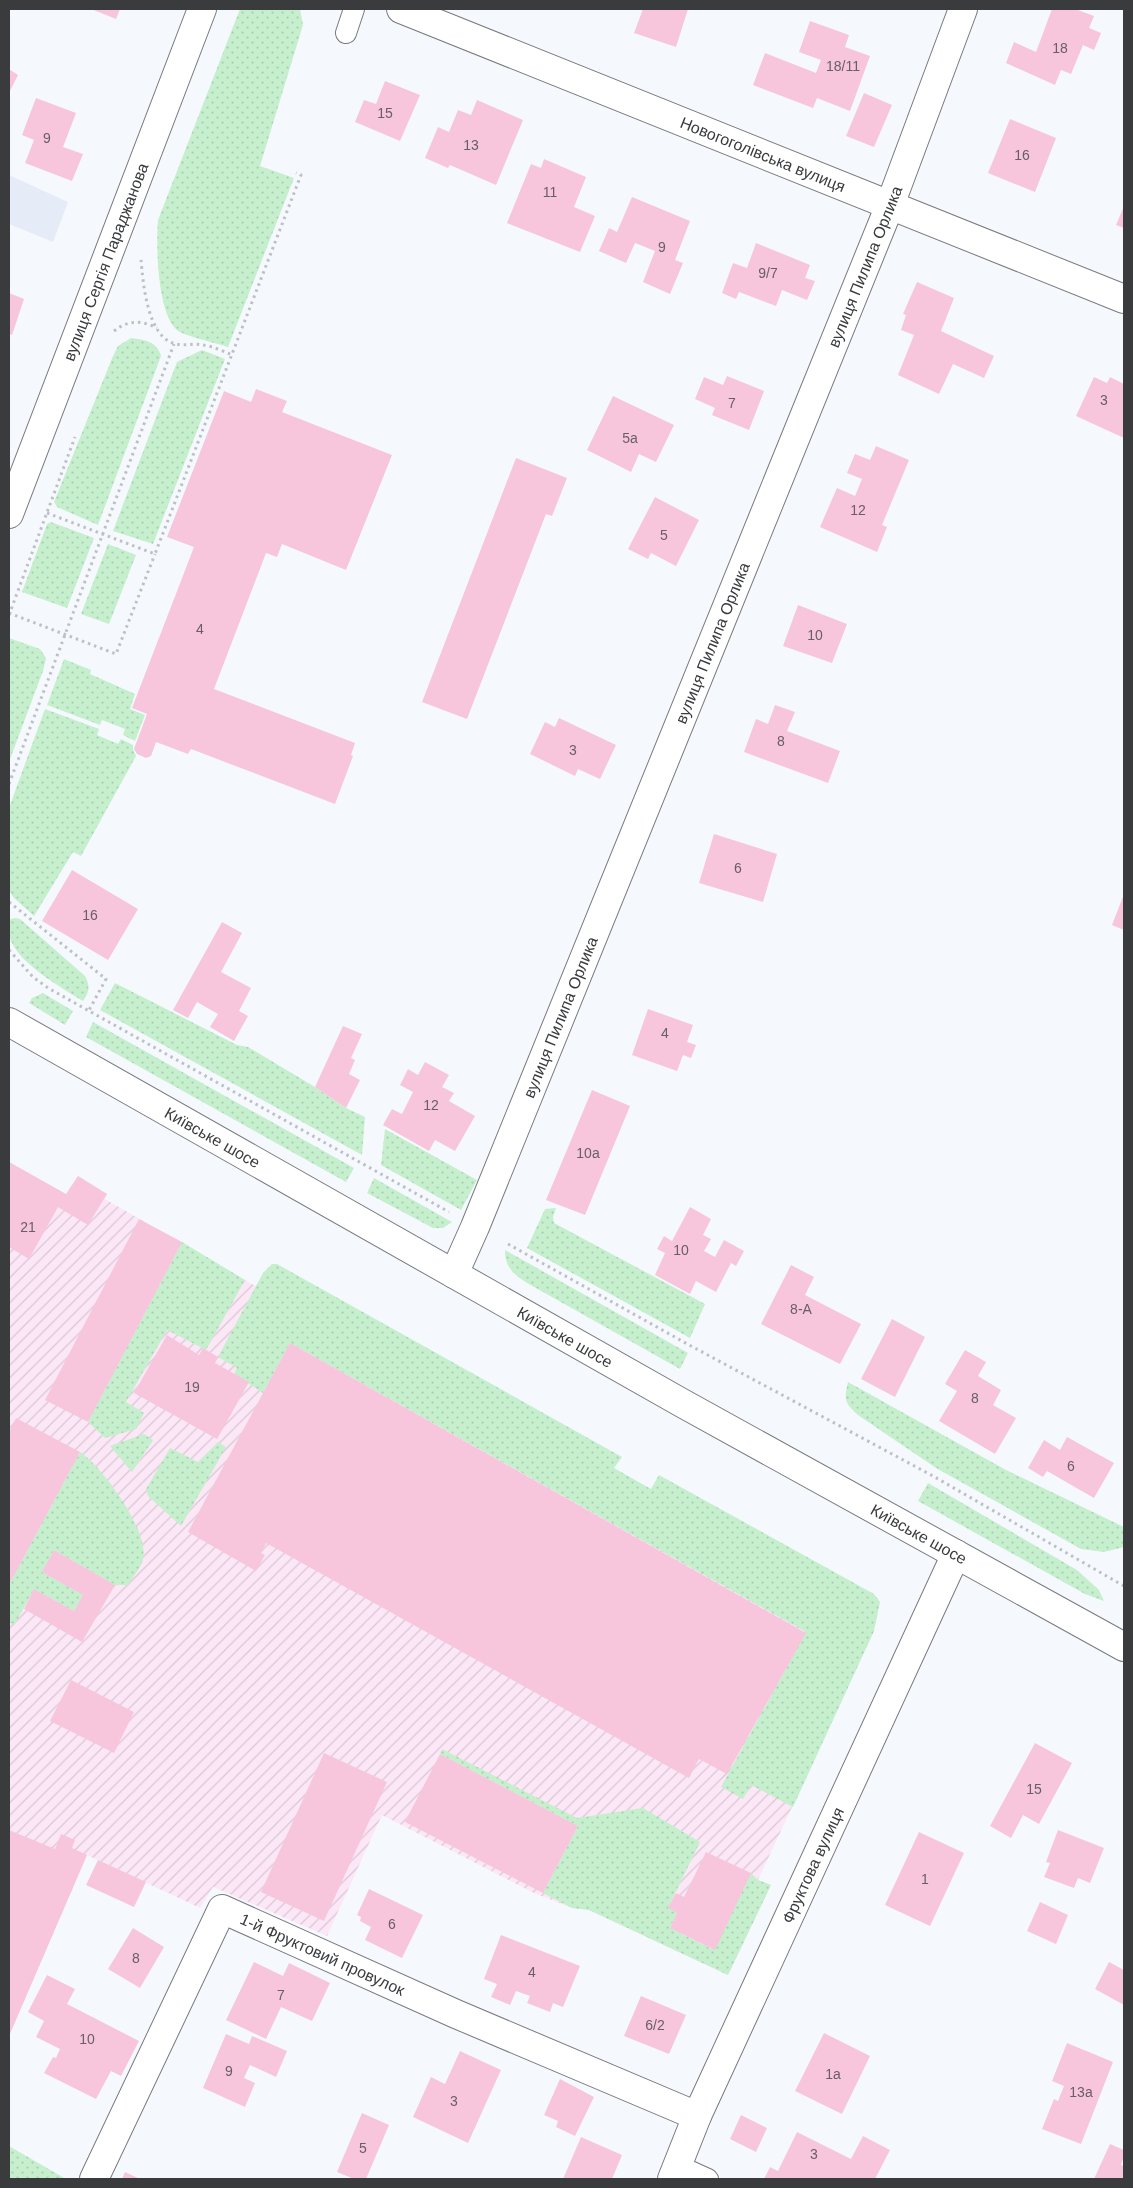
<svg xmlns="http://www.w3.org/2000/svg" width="1133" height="2188" font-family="Helvetica,sans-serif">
<defs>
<pattern id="industrial-furrows" width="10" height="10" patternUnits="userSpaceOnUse" patternTransform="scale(1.25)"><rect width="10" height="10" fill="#fce7f7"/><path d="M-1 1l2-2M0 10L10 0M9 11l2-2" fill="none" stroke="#d9c7d5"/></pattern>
<pattern id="grass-dots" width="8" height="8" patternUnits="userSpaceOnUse" patternTransform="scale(1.25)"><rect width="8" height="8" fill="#c6efce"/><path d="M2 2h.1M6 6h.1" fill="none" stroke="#abceb2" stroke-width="1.8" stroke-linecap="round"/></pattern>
</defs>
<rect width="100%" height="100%" fill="#f5f9fe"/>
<path fill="url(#industrial-furrows)" d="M9,1162L66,1194L78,1176L107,1194L105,1199L245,1280L874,1631L758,1880L771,1885L728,1975L589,1910L572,1908L534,1893L382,1815L327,1936L213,1887L200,1908L87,1855L9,2036Z"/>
<path fill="#e5ecf8" d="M9,175L68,202L53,242L9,224Z"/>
<path fill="url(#grass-dots)" d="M240,9H300L303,25L260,166L294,178L228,347C216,343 184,336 177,330C157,313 156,244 158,220Z
M131,338C144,340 157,341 161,356L98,525L57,507L54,502L113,356L118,346Z
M202,350L225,359L153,544L113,531L177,362Z
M51,522L94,538L67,608L22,592L47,524Z
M108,544L136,555L109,624L81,614Z
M9,638L40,649L46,658L43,671L9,762Z
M64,659L91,670L90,674L135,694L130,709L145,715L135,741L123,735L125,729L102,720L100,725L47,705Z
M45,709L99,729L97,735L118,744L121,739L133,745V749L136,756L81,856L73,852L34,916L14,898L9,891V808Z
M14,918L20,919L85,976C90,986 90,991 83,1001C62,988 15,962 9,935C8,931 9,925 9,920Z
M115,983L237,1045L248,1047L315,1087L346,1108L365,1117L362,1155L100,1010Z
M43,993L73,1011L65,1025L29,1003L32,998Z
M93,1022L354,1168L346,1182L86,1037Z
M385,1129L477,1180L461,1210L381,1165Z
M374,1178L452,1222L443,1228H433L367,1193Z
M556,1208L553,1217L554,1223L705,1304L690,1338L527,1248L545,1209Z
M182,1242L245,1280L206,1350L167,1330L126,1402L144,1413L136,1429L105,1438L88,1422Z
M505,1250L688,1353L680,1369L527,1283C513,1274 505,1267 505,1250Z
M272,1264H277L622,1457L614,1468L651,1489L659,1475L874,1594L880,1602L874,1631L793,1807L751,1785L743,1799L721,1787L806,1632L290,1343L263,1393L234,1374L237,1368L218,1357L263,1273Z
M848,1382L1006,1470L1124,1527V1547L1104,1552L1081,1549L936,1468L858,1415C844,1402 844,1400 848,1382Z
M144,1434L153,1440L132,1472L110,1446Z
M218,1442L226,1447L181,1526L148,1496L146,1489L170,1448L198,1462Z
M80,1452C102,1466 150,1532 143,1559C141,1568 132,1578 128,1585H115L54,1550L42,1572L83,1595L74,1611L34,1589L15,1624L9,1623V1585Z
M928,1483L1077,1570L1099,1590L1104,1601L1085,1594L918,1501Z
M442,1749L577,1818L643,1808L700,1842L668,1908L677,1913L670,1928L714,1950L751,1873L758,1880L771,1885L728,1975L589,1910L572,1908L543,1893L578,1826L440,1754Z
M9,2146L66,2179H9Z"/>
<path fill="#f7c6dc" d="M91,9H120L116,19Z
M643,9H688L676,47L634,33Z
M1052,9H1075L1094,16L1089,28L1101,33L1094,50L1083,45L1071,74L1061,70L1055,85L1006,63L1014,42L1036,52Z
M810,21L849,35L845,47L870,56L850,111L817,98L813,108L753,85L765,53L816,73L821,60L799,52Z
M9,69L18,75L9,93Z
M385,81L420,95L400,141L355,122L364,100L376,104Z
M864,93L892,105L874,147L846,136Z
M36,98L76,113L63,147L83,154L72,181L25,163L34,140L22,135Z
M477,100L523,120L496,185L450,165L448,168L425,158L438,127L449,132L458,110L471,115Z
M1010,119L1056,138L1035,192L988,173Z
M544,159L586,177L574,207L595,216L580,252L507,223L531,164L541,168Z
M632,197L690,221L675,260L683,263L670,294L643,282L655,251L635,243L626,263L599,251L609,228L617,232Z
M1124,206V228L1116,225Z
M756,243L810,265L805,278L815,281L807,300L782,290L776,306L739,292L736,299L722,293L733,263L747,268Z
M917,282L954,298L941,331L994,356L984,378L953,364L939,394L898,375L914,335L901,330L906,315L903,314Z
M9,293L24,299L12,335L9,334Z
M727,376L764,391L749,430L712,415L715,408L695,399L704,377L723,385Z
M1094,377L1107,383L1110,377L1124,384V438L1076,416Z
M256,389L287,401L282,412L392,455L346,570L282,544L277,557L266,553L214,689L355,743L351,755L353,756L335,804L191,749L188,754L156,742L151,756L146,758L137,754L134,749L147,714L132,708L194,547L167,537L224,391L251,402Z
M613,396L674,425L656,462L639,454L631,472L587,450Z
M876,446L909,460L882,525L887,527L877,552L820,527L837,488L855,496L862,479L847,473L855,454L870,460Z
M516,458L567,478L552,516L546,514L467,719L422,702Z
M655,497L699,520L676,566L651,553L648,559L628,549Z
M798,605L847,624L832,663L783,646Z
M775,705L795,712L787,731L840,751L828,783L744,752L756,719L768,724Z
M559,718L616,745L600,779L578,769L575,776L530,754L545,722L555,727Z
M714,834L777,854L763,902L699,883Z
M72,870L138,909L108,960L42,921Z
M1124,894V930L1112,925Z
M222,922L242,933L221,972L251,988L239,1011L248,1016L234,1041L210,1027L218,1014L197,1002L188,1018L173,1010Z
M648,1009L693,1025L687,1042L696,1045L691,1058L683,1055L677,1071L632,1055Z
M343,1026L362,1034L351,1058L355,1060L349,1074L360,1080L346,1108L315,1087Z
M425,1062L449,1075L442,1087L454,1093L449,1101L475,1116L455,1151L435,1140L429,1151L383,1125L392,1109L402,1114L413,1092L400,1085L408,1069L418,1075Z
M592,1090L630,1106L585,1215L546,1200Z
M9,1162L66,1194L78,1176L107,1194L88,1225L58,1207L29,1259L9,1247Z
M690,1207L711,1219L703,1235L711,1239L704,1251L715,1257L724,1240L744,1251L736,1266L731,1263L716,1292L696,1281L690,1294L655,1275L665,1253L657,1249L664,1236L672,1241Z
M139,1219L182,1242L88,1422L45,1400Z
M791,1265L814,1277L805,1295L861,1324L840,1364L761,1324Z
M892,1319L925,1337L895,1397L861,1379Z
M167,1335L199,1355L203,1348L218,1357L215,1363L249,1382L217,1439L134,1393Z
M290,1343L806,1633L727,1774L699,1759L689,1778L266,1543L261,1553L265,1555L256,1571L188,1532Z
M965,1350L986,1362L978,1376L1001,1390L993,1405L1016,1418L995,1454L939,1421L957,1391L945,1384Z
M16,1418L80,1452L9,1585V1432Z
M1067,1437L1114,1463L1094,1498L1047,1471L1043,1477L1028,1468L1044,1440L1060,1450Z
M54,1550L115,1585L82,1642L24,1609L34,1589L74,1611L83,1595L42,1572Z
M71,1680L134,1712L114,1753L50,1721Z
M1035,1743L1072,1763L1039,1824L1023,1815L1011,1838L990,1826Z
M324,1753L387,1782L324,1921L261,1892Z
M440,1754L578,1826L543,1893L405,1822Z
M9,1830L55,1849L61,1834L75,1840L72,1848L87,1855L9,2036Z
M1058,1830L1104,1848L1090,1883L1078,1878L1074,1888L1044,1877L1050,1863L1046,1862Z
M919,1832L964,1853L930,1926L885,1905Z
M706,1852L751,1873L715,1950L670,1928L677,1913L668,1908L676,1893L684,1897Z
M98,1860L146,1882L134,1907L86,1885Z
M369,1889L423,1915L402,1958L365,1940L371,1927L360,1921L361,1917L357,1915Z
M1040,1902L1068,1915L1056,1944L1027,1931Z
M133,1928L164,1947L140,1988L108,1969Z
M501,1935L580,1966L563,2007L553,2003L550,2012L527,2003L530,1996L516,1991L510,2005L491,1997L497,1984L484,1979Z
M254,1962L283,1976L289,1963L330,1983L312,2021L281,2007L266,2039L226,2020Z
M1109,1962L1124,1970V2005L1095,1989Z
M47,1975L75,1989L67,2004L139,2041L121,2076L111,2071L96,2099L44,2073L53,2057L56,2058L60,2049L36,2037L44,2021L28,2012Z
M641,1996L686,2015L669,2054L624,2036Z
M824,2033L870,2056L842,2114L795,2091Z
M226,2034L249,2044L252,2036L287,2051L276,2077L250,2065L244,2078L255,2083L245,2107L203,2088Z
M1067,2043L1113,2062L1081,2144L1042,2129L1054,2099L1058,2101L1064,2086L1052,2081Z
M460,2051L501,2070L468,2143L413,2117L431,2077L445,2084Z
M560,2079L594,2097L575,2136L556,2127L558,2121L544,2115Z
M362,2113L389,2125L366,2179H354L337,2172Z
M741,2115L767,2128L756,2152L730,2139Z
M797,2132L851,2159L863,2136L890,2150L875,2179H764L770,2167L778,2171Z
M581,2137L622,2155L612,2179H563Z
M1110,2144L1124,2150V2157L1121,2165L1124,2166V2179H1094Z
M125,2172L140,2179H122Z"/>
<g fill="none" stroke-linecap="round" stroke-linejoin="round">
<defs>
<path id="service" d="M346,33L354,9
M677,2165L708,2179"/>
<g id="minor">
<path id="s1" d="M401,9L1124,299"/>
<path id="s2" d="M454,1274L475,1227L890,205L963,9"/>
<path id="s3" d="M94,2179L222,1909L456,2014L697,2116"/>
<path id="s4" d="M672,2179L697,2116L956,1554"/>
</g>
<g id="secondary">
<path id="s5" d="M9,514L202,9"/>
</g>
<g id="primary">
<path id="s6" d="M9,1022L682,1403L1124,1647"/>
</g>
</defs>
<use href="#service" stroke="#777a7f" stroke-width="22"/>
<use href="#minor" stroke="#777a7f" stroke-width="30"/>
<use href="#secondary" stroke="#777a7f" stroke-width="30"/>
<use href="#primary" stroke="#777a7f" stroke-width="30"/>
<path stroke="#bdc0c4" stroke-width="3" stroke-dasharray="2.5 4" stroke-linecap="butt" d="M141,260C143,282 147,338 176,344C185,346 194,343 203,345C212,346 223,351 232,355
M114,331C128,320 141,320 157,328
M47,513L155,554L301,175L296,173
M9,613L116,654L155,554
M9,615L75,437
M9,784L174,344
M9,902L106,979L88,1012
M9,950L33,977L48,988L449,1212
M508,1244L691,1346L933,1476L1124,1586"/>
<use href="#service" stroke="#fff" stroke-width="20"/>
<use href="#minor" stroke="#fff" stroke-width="28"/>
<use href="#secondary" stroke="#fff" stroke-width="28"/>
<use href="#primary" stroke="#fff" stroke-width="28"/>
</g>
<g text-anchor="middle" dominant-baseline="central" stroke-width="5" stroke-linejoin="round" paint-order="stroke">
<g font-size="14" fill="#685e65">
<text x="1060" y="48">18</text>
<text x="843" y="66">18/11</text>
<text x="385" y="113">15</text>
<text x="47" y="138">9</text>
<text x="471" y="145">13</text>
<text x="1022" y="155">16</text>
<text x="550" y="192">11</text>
<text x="662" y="247">9</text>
<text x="768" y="273">9/7</text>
<text x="1104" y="400">3</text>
<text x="732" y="403">7</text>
<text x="630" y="438">5а</text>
<text x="858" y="510">12</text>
<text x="664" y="535">5</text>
<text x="200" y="629">4</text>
<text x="815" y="635">10</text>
<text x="781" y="741">8</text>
<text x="573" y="750">3</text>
<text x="738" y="868">6</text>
<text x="90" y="915">16</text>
<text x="665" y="1033">4</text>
<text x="431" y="1105">12</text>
<text x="588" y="1153">10а</text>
<text x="28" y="1227">21</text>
<text x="681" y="1250">10</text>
<text x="801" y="1309">8-А</text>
<text x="192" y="1387">19</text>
<text x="975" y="1398">8</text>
<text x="1071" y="1466">6</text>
<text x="1034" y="1789">15</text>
<text x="925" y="1879">1</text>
<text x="392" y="1924">6</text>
<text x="136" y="1958">8</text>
<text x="532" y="1972">4</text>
<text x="281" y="1995">7</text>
<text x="655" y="2025">6/2</text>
<text x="87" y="2039">10</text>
<text x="229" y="2071">9</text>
<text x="833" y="2074">1а</text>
<text x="1081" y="2092">13а</text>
<text x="454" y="2101">3</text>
<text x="363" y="2148">5</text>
<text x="814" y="2154">3</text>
</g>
<g font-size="16" fill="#393b3d" stroke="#f5f9fe">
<text stroke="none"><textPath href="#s1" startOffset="390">Новогоголівська вулиця</textPath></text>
<text stroke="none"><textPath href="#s5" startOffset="270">вулиця Сергія Параджанова</textPath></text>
<text stroke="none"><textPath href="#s2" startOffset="1088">вулиця Пилипа Орлика</textPath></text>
<text stroke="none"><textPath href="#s2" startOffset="682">вулиця Пилипа Орлика</textPath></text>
<text stroke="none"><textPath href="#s2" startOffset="278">вулиця Пилипа Орлика</textPath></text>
<text stroke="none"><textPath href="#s6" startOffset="234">Київське шосе</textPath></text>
<text stroke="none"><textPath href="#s6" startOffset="639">Київське шосе</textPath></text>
<text stroke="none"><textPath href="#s6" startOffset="1044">Київське шосе</textPath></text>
<text stroke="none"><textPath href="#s4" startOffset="344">Фруктова вулиця</textPath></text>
<text stroke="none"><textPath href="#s3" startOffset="409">1-й Фруктовий провулок</textPath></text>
</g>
</g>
<rect width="1133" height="2188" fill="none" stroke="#393b3d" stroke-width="20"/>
</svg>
